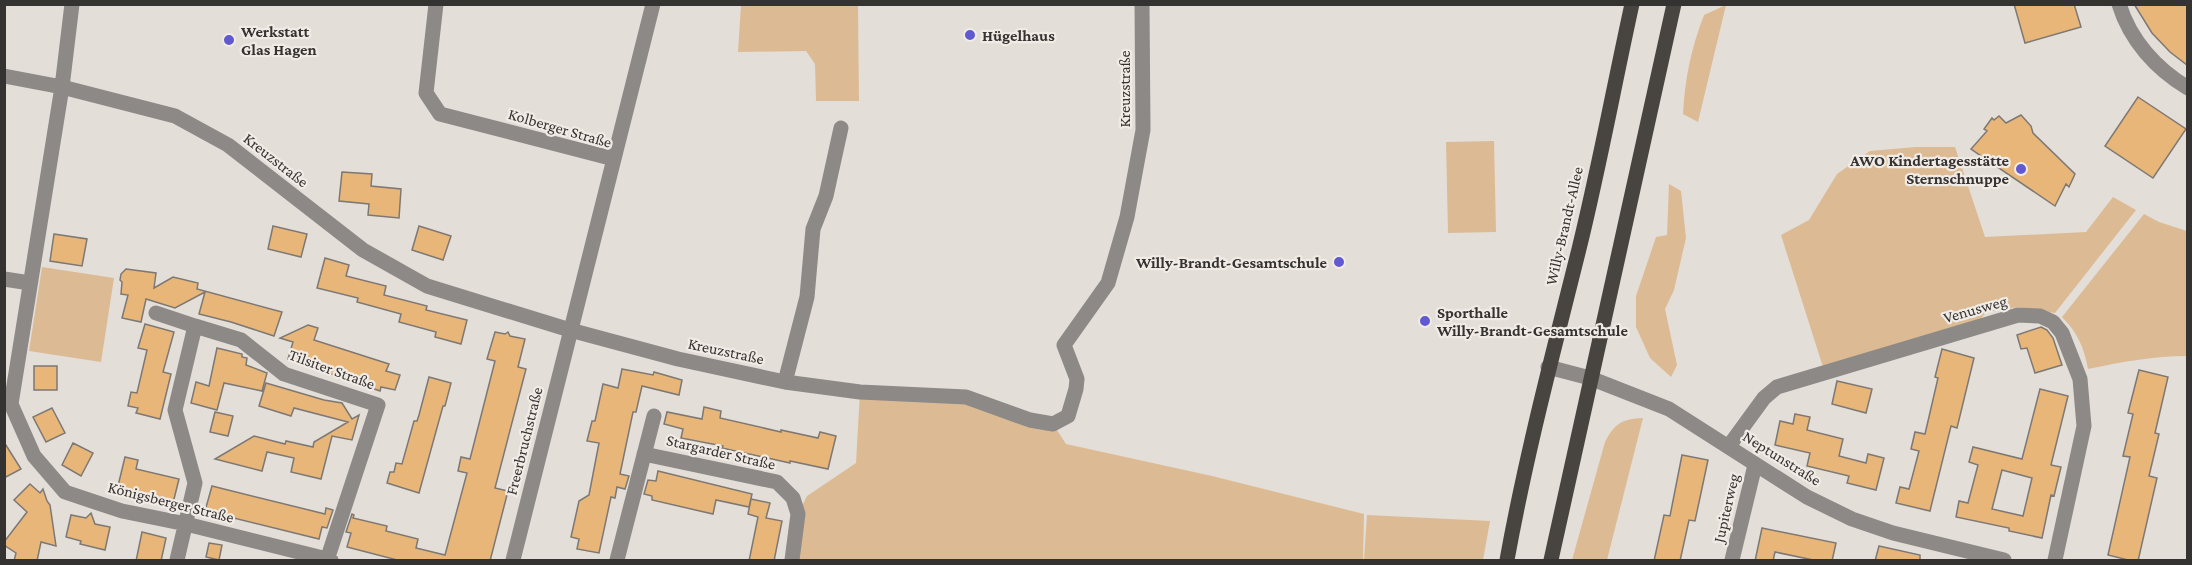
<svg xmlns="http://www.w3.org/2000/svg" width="2192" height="565" font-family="'Crimson Pro',serif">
<rect width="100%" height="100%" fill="#e3ded8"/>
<path fill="#dcbb94" d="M741,5H858L859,101H816L815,64L806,51L738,52Z
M1726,5L1698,122L1683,114C1685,78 1691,49 1704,15Z
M1494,141L1496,232L1448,233L1446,142Z
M1916,147H1955L1985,237L2086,232L2113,197L2136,210L2055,313L2019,307L1986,312L1980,320L1823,367L1781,235L1809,220L1837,174L1870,151Z
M1669,184L1681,191L1686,238L1674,290L1665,309L1677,365L1671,377L1650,358L1636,327V296L1656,237L1667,235Z
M2144,214L2159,222L2187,231V356C2154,356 2121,362 2088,369C2084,347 2077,332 2062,317Z
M42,267L114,278L101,362L29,351Z
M860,392L966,397L1053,424L1066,444L1212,476L1364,514L1363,560H792L798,514L807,496L856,463Z
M1643,418L1607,560H1572L1605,442C1615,423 1622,419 1643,418Z
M1367,515L1490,521L1483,560H1364Z"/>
<path fill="#e9b679" stroke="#7d7873" stroke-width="1.5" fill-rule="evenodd" d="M2014,4H2074L2081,27L2025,43Z
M2134,4H2187V65L2170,52L2152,33Z
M2138,97L2186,129L2153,178L2105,146Z
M2021,115L2031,126L2033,133L2075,174L2069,187L2066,184L2055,206L1971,149L1987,131L1984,129L1992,118L1994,120L1999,116L2006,123Z
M342,172L372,174L371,186L401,189L399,218L368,215L369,204L339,201Z
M273,226L307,234L301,257L268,249Z
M419,226L451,236L443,260L412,250Z
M54,234L87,239L82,266L50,261Z
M325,258L349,265L346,276L386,286L384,295L427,306L426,310L467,320L461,344L435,337L436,332L399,322L401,314L357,302L358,298L317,288Z
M126,269L156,273L154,288L173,277L198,283L197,289L282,312L274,336L231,322L199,314L205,292L175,308L146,299L141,322L122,318L128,295L121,294L122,282L120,280L121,274Z
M145,324L174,332L163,372L171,374L160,419L136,413L138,408L128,406L131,392L137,393L147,350L138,348Z
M308,325L318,328L314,340L389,364L386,371L400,375L395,390L381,387L380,391L288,359L293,342L280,338Z
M2041,327L2047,330L2053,338L2062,365L2035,373L2027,348L2021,349L2017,335Z
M495,332L505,334L508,332L510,336L525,339L518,367L526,369L495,488L508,491L490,561H401L347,547L351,533L346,532L352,514L354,515L353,518L387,526L386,531L418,539L416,548L445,555L467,473L458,471L461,457L470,459L495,361L487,359Z
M217,348L242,354V357L247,358L246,365L267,373L262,391L224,383L217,410L191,403L196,382L209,386Z
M1942,349L1974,358L1957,428L1951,426L1930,511L1896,503L1900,487L1909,489L1919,451L1911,449L1915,432L1925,434L1938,378L1935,377Z
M34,366H57V390H34Z
M622,369L653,375L654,372L682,380L679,395L642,386L636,412H633L620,474L629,476L625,489L617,487L615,498L611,497L599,553L577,549L579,539L571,537L579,501L589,495L599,443L587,441L592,421H595L603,384L618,388Z
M2139,370L2168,377L2155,433L2159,434L2149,476L2157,478L2138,561H2132L2108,555L2130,457L2123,456L2133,414L2128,413Z
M429,377L451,383L445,406H443L419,493L387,483L390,472H394L396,463L402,464L414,421H417L419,415Z
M1837,381L1872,389L1866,413L1832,404Z
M266,383L324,400L342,403L352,419L359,415L352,440L332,436L321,479L291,472L294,458L267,452L262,471L215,459L254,436L285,444L286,441L313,447L314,442L348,422L294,408L291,416L259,406Z
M2040,389L2068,396L2051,465L2061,467L2054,496L2051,495L2042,538L2009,531V528L1956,517L1959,501L1968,503L1978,465L1969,462L1973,447L2022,459ZM2002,470L2032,478L2023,516L1992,509Z
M704,407L721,411L720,418L781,432V430L818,438L820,432L836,436L828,469L790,461V463L722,448L723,446L681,438L683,429L664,424L667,412L702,419Z
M52,408L65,433L46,442L33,417Z
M215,412L233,416L228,436L210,432Z
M1795,414L1810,417L1807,430L1843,439L1839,456L1866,463L1868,454L1884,458L1876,490L1847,483L1849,476L1807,466L1810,453L1775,445L1780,421L1793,424Z
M4,442L21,469L4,478Z
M73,443L93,453L81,476L62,465Z
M1682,455L1708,460L1695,521L1689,520L1680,561H1654L1664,515L1670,516Z
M125,457L138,460L136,469L179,479L173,503L117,490Z
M658,471L752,494L749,507L716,500L713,514L652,500V496L644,494L648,480L656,481Z
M30,484L40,493L43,489L47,501L50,505L56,546L41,542L37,561H14L16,553L4,545V542L27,512L14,500Z
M212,486L325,514L326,508L333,510L327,528L322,527L319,539L205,511Z
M751,499L770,503L766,518L782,521L774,561H749L758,517L748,514Z
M91,513L95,524L110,527L105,550L80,544L81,541L66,537L71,515L86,518Z
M1762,528L1836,543L1832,561H1818L1775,552L1773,561H1755Z
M142,532L166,538L161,561H136Z
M209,543L222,545L219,560L206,557Z
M1879,546L1920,555V561H1875Z"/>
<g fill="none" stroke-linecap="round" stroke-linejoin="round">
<path stroke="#8c8987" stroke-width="15" d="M72,4L62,87L11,404L34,456L65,492L122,511L186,524L331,560
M436,4L426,93L440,114L614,159
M2119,4C2130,40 2156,69 2188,88
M4,76L62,87L175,116L228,145L363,250L427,286L570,330L678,359L785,382L860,392L966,397L1030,420L1053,424L1068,416L1076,389L1077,379L1064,345L1108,283L1127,217L1143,130L1142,4
M4,279L30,283
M156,313L195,326
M1548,367L1590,378L1669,409L1807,497L1852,519L1893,533L2004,560
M785,382L807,297L813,229L826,196L841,128
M1729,446L1764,398L1777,387L2018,315L2040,316L2053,322L2062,333L2080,379L2084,426L2055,560
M644,454L777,482L793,498L798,514L792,560
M177,560L195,483L175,410L195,326L241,340L284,374L378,405L327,560
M513,560L653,4
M617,560L654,416
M1732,560L1755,465"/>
<path stroke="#484541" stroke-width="15" d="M1507,560C1526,455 1553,353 1579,249C1599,168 1614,86 1632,4
M1551,560L1674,4"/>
</g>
<g fill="#6059d1" stroke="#f1ebe6" stroke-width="2">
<circle cx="970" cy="35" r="6"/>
<circle cx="229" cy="40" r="6"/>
<circle cx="2021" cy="169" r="6"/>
<circle cx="1339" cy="262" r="6"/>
<circle cx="1425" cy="321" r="6"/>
</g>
<g text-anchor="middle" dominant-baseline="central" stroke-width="4.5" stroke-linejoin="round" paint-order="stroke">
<g font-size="16" font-weight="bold" fill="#353331" stroke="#f1ebe6" text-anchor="start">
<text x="241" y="31">Werkstatt<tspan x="241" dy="18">Glas Hagen</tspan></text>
<text x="982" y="35">Hügelhaus</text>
<text x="2009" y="160" text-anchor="end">AWO Kindertagesstätte<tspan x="2009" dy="18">Sternschnuppe</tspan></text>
<text x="1327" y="262" text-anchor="end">Willy-Brandt-Gesamtschule</text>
<text x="1437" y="312">Sporthalle<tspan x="1437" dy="18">Willy-Brandt-Gesamtschule</tspan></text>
</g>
<g font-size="16" fill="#353331" stroke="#f1ebe6">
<text transform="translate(1124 89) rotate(-90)">Kreuzstraße</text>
<text transform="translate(560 128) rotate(16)">Kolberger Straße</text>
<text transform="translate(276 160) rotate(38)">Kreuzstraße</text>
<text transform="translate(1564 226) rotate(-77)">Willy-Brandt-Allee</text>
<text transform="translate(1975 309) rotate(-16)">Venusweg</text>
<text transform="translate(726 351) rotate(12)">Kreuzstraße</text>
<text transform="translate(332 369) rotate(20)">Tilsiter Straße</text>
<text transform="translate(524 441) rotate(-76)">Freerbruchstraße</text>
<text transform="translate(721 452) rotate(13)">Stargarder Straße</text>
<text transform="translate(1782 458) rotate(32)">Neptunstraße</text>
<text transform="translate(171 502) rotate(14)">Königsberger Straße</text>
<text transform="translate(1726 508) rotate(-77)">Jupiterweg</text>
</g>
</g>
<rect width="2192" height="565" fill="none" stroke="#353331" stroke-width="12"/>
</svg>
